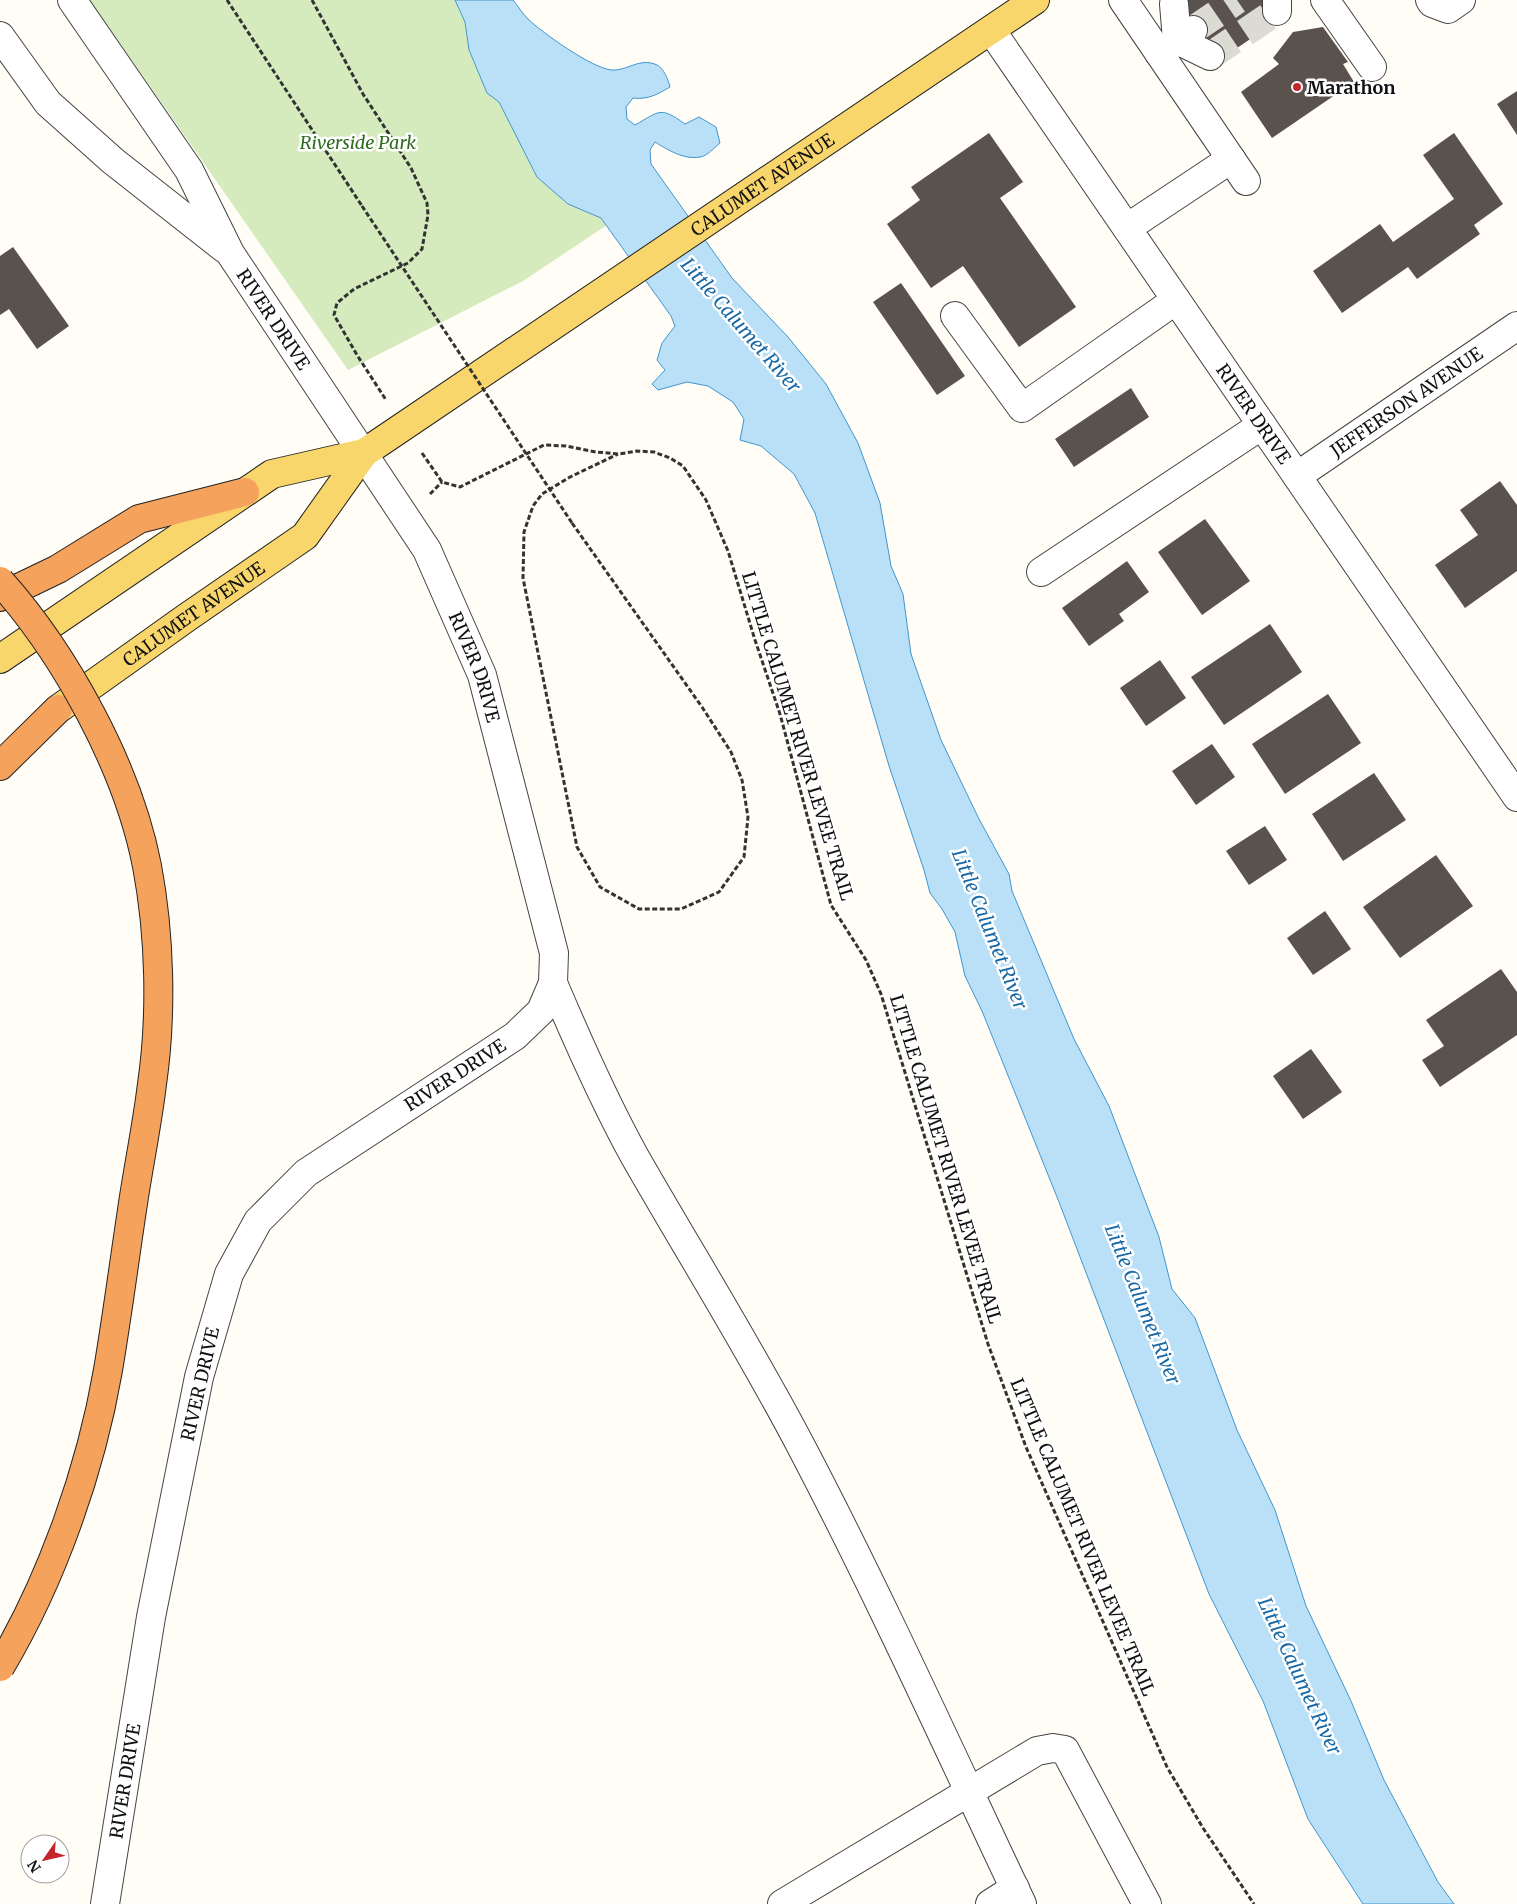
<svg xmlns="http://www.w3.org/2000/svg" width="1517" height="1904" font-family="Merriweather,serif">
<rect width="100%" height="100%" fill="#fffdf5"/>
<path fill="#d5ebbd" d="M90,0H455L465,22L469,51L487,93L499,102L537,177L568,204L601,218L607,225L523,281L348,370Z"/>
<path fill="#b9e0f7" stroke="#3f96cf" d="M455,0H513C518,6 522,13 527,18C541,32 593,69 612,70C627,71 640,57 657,65C664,69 668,79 670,87C658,94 648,100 633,98L626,107L627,119L635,125C660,111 660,106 685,124L699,117L716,127L720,143C714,148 707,156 700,157C684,160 668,150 655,142L650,150L651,164L732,278L788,337L826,384L858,443L880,503L891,566L903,594L911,654L941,740L979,819L1009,874L1012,891L1074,1039L1109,1106L1159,1237L1172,1289L1195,1318L1237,1430L1275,1510L1306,1606L1351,1701L1384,1780L1438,1882L1454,1904H1363L1308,1819L1263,1701L1209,1594L1059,1202L982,1011L965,976L955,932L942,909L930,893L924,870L889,766L815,513L794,474L761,446L740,440L744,419L733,402L708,386L687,382L658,390L652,384L665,370L657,360L662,343L675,326L671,316L601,218L568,204L537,177L499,102L487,93L469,50L465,22Z"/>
<path fill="#5a524d" d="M1171,0H1269L1281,18L1215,63Z
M1323,27L1348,62L1343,64L1354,82L1272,138L1241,92L1279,64L1273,58L1293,32Z
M1517,91V135L1497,104Z
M989,133L1023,182L1000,198L1076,307L1019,347L963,266L931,288L887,224L920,200L911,187Z
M1454,133L1503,204L1474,225L1480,234L1417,279L1408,267L1342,313L1313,271L1380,224L1393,242L1454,199L1423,155Z
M13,247L69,326L37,349L9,309L0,315V256Z
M901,283L965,376L937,395L873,302Z
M1131,388L1149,417L1074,467L1055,439Z
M1500,481L1517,505V571L1465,608L1435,565L1478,535L1460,510Z
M1205,519L1250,581L1202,615L1158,552Z
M1127,561L1149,592L1119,614L1124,621L1089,646L1062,608Z
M1270,624L1302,672L1224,725L1191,677Z
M1160,660L1186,698L1146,726L1120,688Z
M1328,694L1361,743L1285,794L1252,744Z
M1212,744L1235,777L1196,805L1172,771Z
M1374,773L1406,820L1343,861L1312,814Z
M1265,826L1287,860L1249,885L1226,851Z
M1436,855L1473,906L1400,958L1363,907Z
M1325,911L1351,949L1313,975L1287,938Z
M1501,969L1517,992V1035L1440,1087L1422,1060L1444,1046L1426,1020Z
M1311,1049L1342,1092L1303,1119L1273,1076Z"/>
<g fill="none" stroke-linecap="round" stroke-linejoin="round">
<path stroke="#dbdad3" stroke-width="28" stroke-dasharray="28 14" stroke-linecap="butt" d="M1193,30L1237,0
M1210,56L1277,11"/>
<defs>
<g id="minor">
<path id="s1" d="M72,0L189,170L230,253L427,550L482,675L554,953L553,983L541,1011L515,1036L306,1173L258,1221L229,1274L199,1377L151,1617L105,1904"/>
<path d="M1123,0L1246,181"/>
<path d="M1325,0L1372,67"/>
<path d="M1430,0L1432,3L1448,9L1461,0"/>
<path d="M1174,4L1177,40"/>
<path d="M1277,11V0"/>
<path id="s2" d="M991,30L1517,797"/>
<path d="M0,36L48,103L113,161L225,249"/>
<path d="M1177,40L1210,56"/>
<path d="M1159,53L1193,30"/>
<path d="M1127,228L1231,159"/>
<path d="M955,316L1022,408L1176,300"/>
<path id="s3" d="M1297,476L1517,326"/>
<path d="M1041,572L1262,425"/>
<path d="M553,983C578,1042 604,1101 635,1157C691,1255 751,1350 803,1450C881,1599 950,1752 1022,1904"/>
<path d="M782,1904L1037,1751L1053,1748L1065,1750L1147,1904"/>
<path d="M990,1904L1015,1888"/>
</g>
<g id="major">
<path d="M0,659L272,474L364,453"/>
<path id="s4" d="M61,707L186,618L305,536L364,453L1035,0"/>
</g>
<path id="highway" d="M0,597L58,569L139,519L245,492
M0,766L58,709"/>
</defs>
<use href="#minor" stroke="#444" stroke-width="30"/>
<use href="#major" stroke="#222" stroke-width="30"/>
<use href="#highway" stroke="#222" stroke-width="30"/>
<path stroke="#333" stroke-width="3" stroke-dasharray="5 2.5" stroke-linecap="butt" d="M227,0L362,206
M312,0L363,94L411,168L427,203L428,215L422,249L408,263L354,289L337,303L334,315L357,355L386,400
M422,453L442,482L460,487L544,445L566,446L596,452L619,454L637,451L654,452L670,458L683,466L706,500L728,551L755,640L780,714L831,905L866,960L881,994L988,1344L1026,1447L1167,1767L1203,1828L1254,1904
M430,494L442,482
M572,523L702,707L731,752L742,780L748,817L744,857L719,892L681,909H639L600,887L577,847L523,578L524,532L533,506L542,494L570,477L618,454"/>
<use href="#minor" stroke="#fff" stroke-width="28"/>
<use href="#major" stroke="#f9d66b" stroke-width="28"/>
<use href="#highway" stroke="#f5a25d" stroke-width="28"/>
<defs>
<path id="highway-bridge" d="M0,581C66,655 128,768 147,866C160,935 162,1015 152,1084C147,1126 138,1168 132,1210C124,1263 117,1317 108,1370C91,1469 52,1580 0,1667"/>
</defs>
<use href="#highway-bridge" stroke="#222" stroke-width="30" stroke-linecap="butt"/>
<path stroke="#333" stroke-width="3" stroke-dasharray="5 2.5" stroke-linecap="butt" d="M362,206L572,523"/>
<use href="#highway-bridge" stroke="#f5a25d" stroke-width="28"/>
</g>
<circle fill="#c4262e" stroke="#fff" stroke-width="2" cx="1297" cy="87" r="5"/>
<g text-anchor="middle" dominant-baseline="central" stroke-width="5" stroke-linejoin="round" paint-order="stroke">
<g font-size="18" font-weight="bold" fill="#111" stroke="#fff" text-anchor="start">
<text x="1307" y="87">Marathon</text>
</g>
<g font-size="18" font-style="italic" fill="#2f6b1f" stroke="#fff">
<text x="358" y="142">Riverside Park</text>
</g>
<g font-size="18" fill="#111" stroke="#fff">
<text stroke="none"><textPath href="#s4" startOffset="880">CALUMET AVENUE</textPath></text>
<text stroke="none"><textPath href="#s1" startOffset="378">RIVER DRIVE</textPath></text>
<text stroke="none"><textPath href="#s3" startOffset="132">JEFFERSON AVENUE</textPath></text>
<text stroke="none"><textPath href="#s2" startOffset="465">RIVER DRIVE</textPath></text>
<text stroke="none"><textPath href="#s4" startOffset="162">CALUMET AVENUE</textPath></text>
<text stroke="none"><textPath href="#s1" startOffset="782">RIVER DRIVE</textPath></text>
<text transform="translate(798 736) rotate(73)">LITTLE CALUMET RIVER LEVEE TRAIL</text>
<text transform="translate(455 1075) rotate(-33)">RIVER DRIVE</text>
<text transform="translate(946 1159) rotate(73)">LITTLE CALUMET RIVER LEVEE TRAIL</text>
<text transform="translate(200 1384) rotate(-77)">RIVER DRIVE</text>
<text transform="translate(1083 1537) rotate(67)">LITTLE CALUMET RIVER LEVEE TRAIL</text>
<text transform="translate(125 1781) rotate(-81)">RIVER DRIVE</text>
</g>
<g font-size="19" font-style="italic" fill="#1768a6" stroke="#fff">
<text transform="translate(741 325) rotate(49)">Little Calumet River</text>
<text transform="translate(990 929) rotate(68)">Little Calumet River</text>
<text transform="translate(1143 1304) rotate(68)">Little Calumet River</text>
<text transform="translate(1300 1676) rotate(65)">Little Calumet River</text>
</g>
</g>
<g transform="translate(45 1859) rotate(236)"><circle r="24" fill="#ffffff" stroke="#a0a0a0"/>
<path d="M0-4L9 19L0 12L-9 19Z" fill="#c4262e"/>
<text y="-8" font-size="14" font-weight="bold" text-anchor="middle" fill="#111111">N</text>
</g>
</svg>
